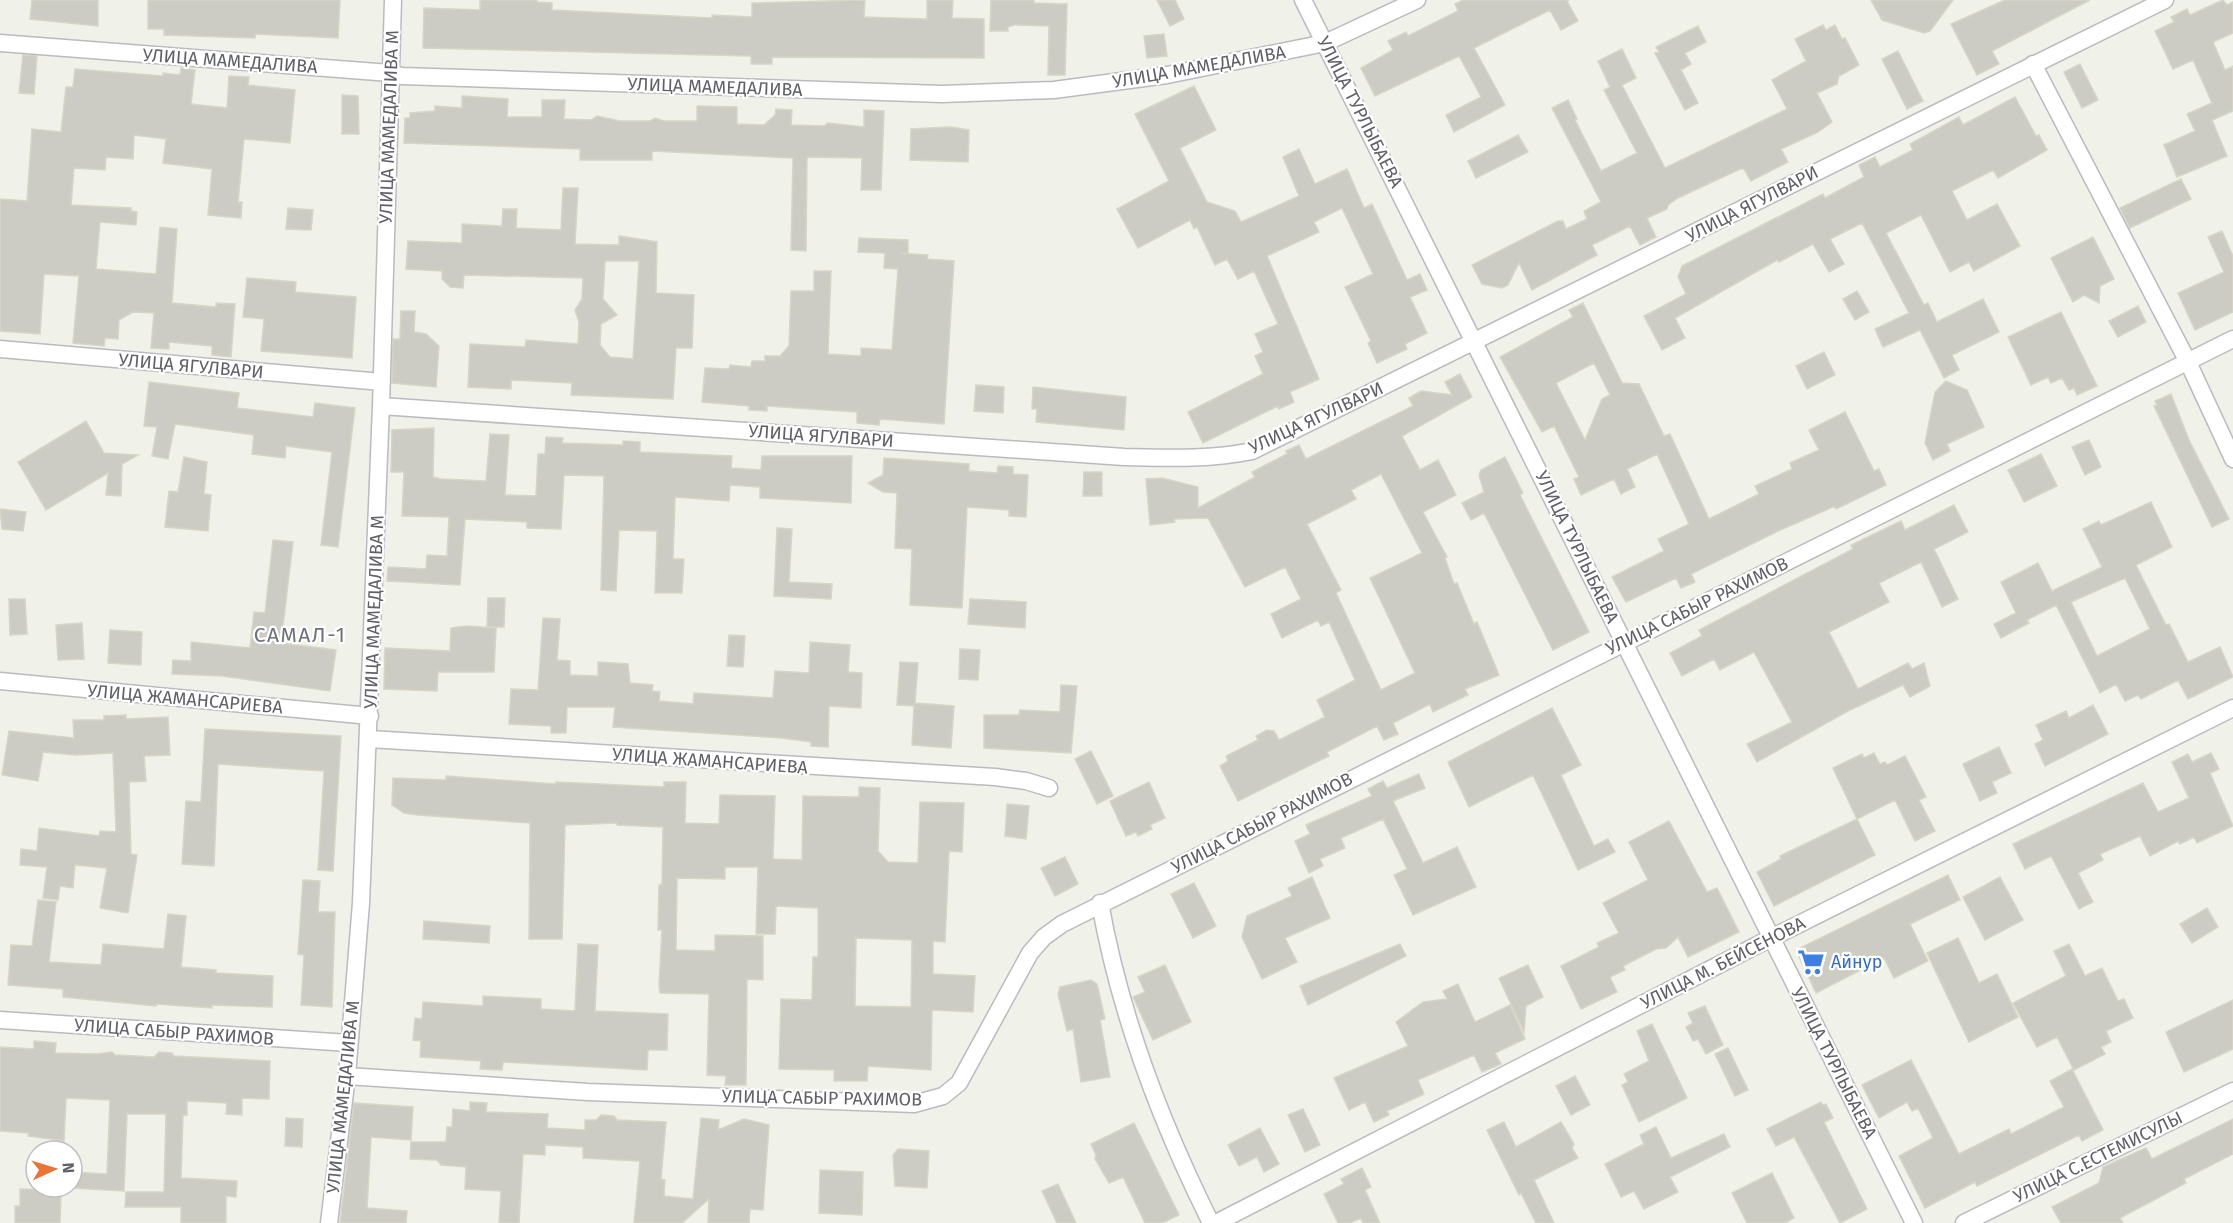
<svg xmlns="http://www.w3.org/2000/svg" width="2233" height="1223" font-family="'Fira Sans',sans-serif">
<rect width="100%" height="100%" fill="#f0f1e8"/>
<path fill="#ccccc4" stroke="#d6d5c6" stroke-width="1.5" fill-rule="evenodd" d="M32,0H98V26L30,19Z
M148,0H340L338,38L255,34V38L164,35V29H148Z
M480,0H537V2L552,3V10L712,18V15L752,17V3L865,0L864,17L927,19V0H953L952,18L984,19V58L772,57V64H751V56L423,48L424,8L480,10Z
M991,0H1034V3L1067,4L1065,75H1048L1049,26L1014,25L1008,27V31H990Z
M1157,0H1175L1184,19L1170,26Z
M1463,0H1569L1567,1L1578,21L1561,30L1550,10L1474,48L1505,105L1454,132L1446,115L1481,97L1459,56L1375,96L1361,68L1393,50L1388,41L1406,32L1408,36L1458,11L1455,4Z
M1871,0H1953L1930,31L1924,33L1882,20Z
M2005,0H2090L1992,51L1999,64L1977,75L1951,24Z
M2223,0L2227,5L2233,2V33L2213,42L2225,70L2233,66V111L2212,120L2227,156L2177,177L2164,145L2195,131L2187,114L2212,103L2193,60L2173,69L2155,31L2174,22L2171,17L2187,9L2190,15Z
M1823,25L1826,30L1835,25L1842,39L1845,38L1859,65L1839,76L1837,84L1817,93L1832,122L1818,132L1781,149L1788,162L1751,181L1744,169H1740L1678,198L1668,205L1667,209L1647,218L1656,237L1640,245L1630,226L1592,245L1597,255L1532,290L1519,263L1508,285L1502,288L1482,284L1472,265L1558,221H1563L1566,229L1587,219L1584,211L1601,202L1552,108L1568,100L1577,119L1575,120L1601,171L1637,153L1604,90L1610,87L1598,61L1622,49L1636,78L1622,85L1665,168L1787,109L1772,80L1806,61L1795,39Z
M1698,26L1706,42L1685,53L1691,64L1681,70L1698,103L1685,110L1655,53L1659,52L1656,47Z
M1164,34L1167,56L1147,58L1144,36Z
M1898,51L1923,101L1907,109L1882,59Z
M23,55L37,56L34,94L19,93Z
M2080,64L2098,100L2082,108L2064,72Z
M181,68L195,70L191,104L227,108L229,76L249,77L248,85L295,90L290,143L244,139L238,202H242L241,218L208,215L212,169L163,163L166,139L134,135L133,159L106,157L105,170L74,168L71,205L131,208V211L137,212L136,225L100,222L96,269L156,274L160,227L177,229L172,303L216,307V303L235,304L231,357L212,355V346L169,342V349L151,348L154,313L133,312L119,320L118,339L105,338L104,346L73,343L79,276L44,274L40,334L0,331V199L27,201L32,129L61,132L66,87H73L75,69L163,76V73L180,75Z
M1194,86L1216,130L1180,148L1207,202L1235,211L1241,222L1299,196L1283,157L1299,149L1315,184L1347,169L1364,208L1372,204L1407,280L1420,274L1427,290L1410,297L1427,333L1405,344L1407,349L1377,363L1368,343L1371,341L1345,287L1373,274L1342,208L1314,222L1319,232L1267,256L1319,379L1290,392L1294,402L1279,409L1278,406L1203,443L1188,412L1263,374L1255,356L1263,352L1255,334L1278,324L1254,271L1238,279L1227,259L1215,265L1197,227L1194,229L1190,220L1138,248L1117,209L1169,181L1135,114Z
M342,95L358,96L359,134H342Z
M462,96L508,99L507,117H542V100H565L564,119L591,120L597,116L620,121H650L655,118L664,121H697V106L737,107V124L764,125L775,115L776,109L792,110L791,125L824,126L828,123L864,127V110L884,111L881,190H861L862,158L807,157L806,251L791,250L793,158L652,151V160H580V149L404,143L405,118H410V113L435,111V106L462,108Z
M2015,97L2036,136L2039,135L2047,150L1998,178L1993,170L1952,191L1967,220L1997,204L2020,246L1974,271L1969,262L1950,272L1921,215L1886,233L1924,305L1928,303L1937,322L1983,299L1999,332L1952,355L1959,370L1944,378L1920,330L1883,347L1875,329L1909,313L1862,223L1830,239L1844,264L1829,272L1813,244L1779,262L1777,260L1675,318L1685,338L1662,350L1644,316L1686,294L1678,277L1682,266L1823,194L1825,198L1864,177L1859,165L1875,157L1880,167L1913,150L1910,144L1959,117L1963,125Z
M950,127L969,130L968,162L910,160L911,129Z
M1518,135L1528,152L1476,178L1468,161Z
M2181,179L2191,199L2130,228L2120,208Z
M563,188H578L575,244L619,245V236L657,242L656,293L694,295L692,348H676L673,399L571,395L572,383L511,380V389L468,387L470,344L525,347L526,340L578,344L579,322L575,310L582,299L583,278L464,275L463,288L450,287L442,279V271L406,269L408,241L462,243V224L502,226L503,209H517L516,228L561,230ZM605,261H639L633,359L610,357L600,345L601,324L617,315L603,299Z
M288,208L313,210L311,230L286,229Z
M2222,231L2233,256V312L2195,330L2178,293L2224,272L2208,237Z
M2093,237L2114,279L2100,286L2099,303L2084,295L2073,302L2051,258Z
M859,238L908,240V254L899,253L928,255L927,259L954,261L944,424L880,419L879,425L857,423V412L767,406V411L749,410V406L702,402L705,368L729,369L730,365L751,367L752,361H765V356H780L789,346L791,291H814V271H831L828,354L861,356V348L892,350L898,269L884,268L885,253L858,252Z
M247,278L296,282L295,292L356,297L352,358L261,351L264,319L243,317Z
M1857,291L1869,312L1855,320L1843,299Z
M1583,303L1622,383L1639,384L1664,436L1670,434L1709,519L1759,494L1755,486L1792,469L1790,463L1819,450L1809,430L1845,412L1874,471L1879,469L1886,485L1836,509L1835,506L1776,532L1691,574L1695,582L1681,588L1676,578L1626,602L1612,577L1664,551L1658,539L1689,524L1657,454L1627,469L1635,487L1621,494L1614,479L1581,495L1574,479L1579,477L1554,426L1542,432L1500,357L1573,317L1569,310ZM1594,363L1610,395L1602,399L1585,440L1556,383Z
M2138,306L2146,322L2118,337L2109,321Z
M401,311H415L414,332L426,334L439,346L436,387L392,383L393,339H400Z
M2061,312L2097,386L2077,395L2074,388L2069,390L2062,378L2051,383L2048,377L2031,385L2008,337Z
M1824,352L1835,375L1807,389L1796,366Z
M1460,374L1472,397L1402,436L1420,470L1438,460L1456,495L1423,512L1447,557L1445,558L1454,584L1457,583L1474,624L1477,622L1499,675L1465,689L1468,695L1433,712L1430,704L1393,723L1398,734L1384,740L1377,726L1327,752L1329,756L1238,801L1220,766L1228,761L1226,756L1258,740L1256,736L1267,730L1274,731L1279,740L1325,717L1317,700L1355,680L1329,622L1321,626L1318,620L1282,638L1271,614L1301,599L1285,567L1245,587L1208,518L1174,519L1175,522L1150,525L1146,479L1162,478L1198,487V508L1255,477L1252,472L1287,454L1286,451L1299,445L1306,459L1413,406L1409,398L1421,391L1452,395L1445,382ZM1381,474L1422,553L1370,578L1415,673L1381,690L1336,593L1341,590L1307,524L1356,499L1351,490Z
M1946,381L1967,390L1984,427L1947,444L1950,451L1933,460L1925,443L1935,392Z
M149,382L239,393L237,408L313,417L315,403L355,408L338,547L321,545L332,452L286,446L285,458L252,454L254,435L175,424L168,459L152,456L157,427L144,426Z
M976,385L1004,387L1003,413L974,411Z
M1033,387L1126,397L1124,430L1036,422L1037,409H1032Z
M2171,394L2189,440L2229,519L2212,527L2154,406L2157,405L2155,401Z
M86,421L104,453L138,455L122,464L121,496L106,495L108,473L46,510L18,462Z
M434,428L433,477L441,479L486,481L490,434L509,435L505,495L536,496L538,454H545L546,437L563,438L562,443L623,445V441L640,442V452L732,456L731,468L761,470L762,456H852L851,503L760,498V487L730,485L729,501L675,497L673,559H684L682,593H655L657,531L619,530L616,591L601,590L604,476L564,475L561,529L527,528V522L465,519L460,585L387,581L388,567L426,569L427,555L447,556L449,517L402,516L404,472H391L392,430Z
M2089,440L2101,467L2085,475L2072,447Z
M2041,454L2057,486L2024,502L2008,470Z
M184,457L207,462L204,494L211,495L208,531L165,527L169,491L178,492Z
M1505,457L1523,493L1520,495L1589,632L1553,650L1484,513L1471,520L1462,503L1484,492L1479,475L1481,470Z
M884,458L969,464V471L997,473L998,466L1013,467V474L1028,475L1026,517L1009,516V510L967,507L962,608L910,605L912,549L895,548L897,493L883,492L868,483L883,475Z
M1084,472H1102V496H1083Z
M2151,502L2172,547L2136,565L2166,625L2169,624L2188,662L2220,647L2233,677L2188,699L2178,680L2141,699L2138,695L2125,701L2116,684L2100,693L2056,605L2027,620L2029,623L2001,638L1994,624L2016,613L2001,582L2038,563L2052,591L2102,567L2083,529L2099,521L2101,525ZM2125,578L2150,629L2097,656L2071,602Z
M1954,505L1968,532L1934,549L1958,599L1942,607L1921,562L1879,583L1889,602L1829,632L1858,689L1908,663L1912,669L1924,663L1930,686L1910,697L1903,685L1848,711L1757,762L1747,744L1792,722L1754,652L1720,670L1714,659L1682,676L1670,653L1702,636L1699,630L1853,549L1851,545L1901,521L1905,530Z
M0,509L26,512L23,531L2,529Z
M777,528L792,529L789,582L832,584L831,599L774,596Z
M273,540L293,542L281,643L336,650L330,691L222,676L172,674L173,660L191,661V642L250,648L254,612L265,613Z
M488,598H505L504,627H487Z
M9,599H25L27,634L10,635Z
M970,599L1026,602L1025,628L968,624Z
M543,618L560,619L557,660L570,661V675L598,676V662L628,664L630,683L653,685L652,691L660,692L659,701L693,704L694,693L773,698L775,671L809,673L810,642L850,645L848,672L862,673L861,708L829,706L828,747L811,746V742L782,738L613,727L615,707H567L566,733H551V726L509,724L511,689L538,690Z
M82,623L84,659L58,660L56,625Z
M467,626L496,628L494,672H438L437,691L384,689L385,648L450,651L451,628Z
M110,630L142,632L141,665L108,663Z
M729,635L745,636L743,667L727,666Z
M960,649L980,650L978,680L959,679Z
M900,662L918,663L915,703L954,706L951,748L912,745L914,706L897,705Z
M1061,685L1077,686L1071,753L984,748V715H1019L1020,710L1060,712Z
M2093,705L2108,734L2045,766L2035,744L2043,740L2036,725L2066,711L2069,718Z
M1552,708L1581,765L1561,775L1594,846L1608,839L1615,852L1578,870L1533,775L1469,807L1448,762Z
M126,715V719L168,717L170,755L144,756L146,781L129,782L131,854L137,855L128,913L100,908L107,868L75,865L73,888L60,886L58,900L43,898L47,867L20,865L21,849L37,851L39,828L99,836L100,831L116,832L113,753L75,755L43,752L38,781L2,775L9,731L74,738L73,720H104V716Z
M205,729L341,736L333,871L318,870L324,771L218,764L214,866L182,864L186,801L201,802Z
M1999,747L2011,773L1992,782L1997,793L1980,801L1963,764Z
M1091,751L1113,796L1097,804L1075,759Z
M1874,753L1880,764L1885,762L1887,765L1905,756L1926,797L1919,800L1935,831L1915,841L1895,800L1857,819L1833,768L1862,754L1864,758Z
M2211,753L2219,769L2210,773L2233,826L2197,843L2194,837L2180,844L2178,841L2150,856L2140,836L2100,854L2103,860L2078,873L2093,902L2079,909L2051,856L2025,869L2013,844L2143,783L2158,812L2189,798L2172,762L2188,754L2192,762Z
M1419,774L1425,788L1393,801L1423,863L1457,847L1476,887L1413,915L1394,875L1407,869L1383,819L1341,838L1345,848L1320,859L1323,866L1309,873L1295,841L1310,834L1306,825L1372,796L1368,789L1383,781L1387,788Z
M446,776L555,784L556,782L664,787V782H686L685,823L719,824L720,795L775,796L773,859L802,860L803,796L859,797V787L880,788L878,851L888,862L918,863L920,802L964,803L962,852L949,851L945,942L933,941V974L975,976L973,1012L932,1010L931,1070L868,1066L867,1081H834V1070L779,1069L781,999L812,1000L813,957H818V908L776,906L775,934H756L758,867H725V879L677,878L676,950L715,951V935L763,936V980L747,979L746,1085H725L726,1076L707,1075L709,994L660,993L659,985L662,930H658L659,885H662L663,827L617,825V823L565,825L562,939H529L530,823L418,815L404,813L392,805L393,778L446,780ZM856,938L912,940L911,1007L855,1006Z
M1149,782L1165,818L1150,825L1152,829L1138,836L1136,832L1126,836L1110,801Z
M1007,804L1029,806L1026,839L1005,836Z
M1857,819L1875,855L1774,906L1757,872L1781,859L1780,856Z
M1669,821L1707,892L1717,888L1739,932L1688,957L1678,937L1666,948L1656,949L1623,966L1625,970L1610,977L1617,992L1581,1009L1561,966L1599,947L1597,943L1619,933L1603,903L1648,880L1629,842Z
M1065,857L1078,884L1055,896L1041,868Z
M1948,875L1960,900L1910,924L1928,961L1894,978L1884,958L1816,993L1796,950Z
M1312,877L1330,918L1285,938L1297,962L1262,979L1242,937L1247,916L1292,896L1288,888Z
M2000,877L2023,920L1985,940L1963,897Z
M303,880L320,881L318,912H335L332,1007L301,1005L304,955L298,954Z
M1194,883L1216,926L1193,938L1171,894Z
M38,900L56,902L49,962L101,965L103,944L164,949L168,914L186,916L181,967L216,970V973L273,976L272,1007L212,1005V1008L156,1004V1006L63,997V989L8,985L11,945L32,946Z
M2207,908L2218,927L2192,943L2180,924Z
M424,921L490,926L489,943L423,939Z
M1958,938L1979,983L1997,974L2018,1017L1969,1042L1927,953Z
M578,944L598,945L595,1011L668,1014L667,1050H648L647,1070L503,1062L502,1070L480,1069L481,1061L420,1057L421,1041L413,1040L415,1018L422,1019L423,1002L483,1006V996L541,999V1009L575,1011Z
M1400,944L1406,956L1308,1005L1300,986Z
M2069,944L2085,976L2102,968L2118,1001L2124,999L2133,1018L2106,1031L2111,1042L2101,1047L2105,1054L2074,1070L2057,1037L2037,1047L2013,1003L2066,976L2054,951Z
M1165,965L1191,1022L1153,1040L1133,997L1145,992L1138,977Z
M1528,965L1543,997L1526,1006L1524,1032L1499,978Z
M1091,980L1097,984L1105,1019L1100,1020L1110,1077L1081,1082L1073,1029L1067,1031L1058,994L1060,987Z
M1458,984L1475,1022L1510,1005L1525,1039L1495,1053L1501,1064L1482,1072L1474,1055L1418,1080L1424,1094L1387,1111L1389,1115L1374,1122L1365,1102L1349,1110L1334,1078L1408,1046L1396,1022L1423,1002L1447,999L1443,991Z
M2233,1000V1049L2184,1072L2166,1032Z
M1705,1006L1723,1045L1706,1054L1698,1039L1693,1041L1686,1027L1693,1023L1688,1013Z
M1652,1024L1687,1098L1639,1122L1622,1085L1628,1082L1624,1074L1649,1061L1637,1031Z
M34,1041L56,1043L55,1053L97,1054L112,1052L115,1055L154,1057L159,1052L172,1053L174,1056L270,1061L269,1099L242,1098V1115L226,1114L227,1103L187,1101V1115H183L181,1178L237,1181L236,1197L226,1196V1223H181V1207H125L126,1192H164L166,1114H127L124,1191L72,1188V1172L107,1174L110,1100L66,1098L64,1141L28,1136L29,1133L0,1131V1047L34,1049Z
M1728,1048L1748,1090L1735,1096L1715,1054Z
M1911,1060L1959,1154L2009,1129L2011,1134L2064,1107L2050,1081L2072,1069L2103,1130L2082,1141L2079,1135L1977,1186L1975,1182L1925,1208L1899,1156L1933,1138L1918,1108L1912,1111L1907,1102L1879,1118L1862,1085Z
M1575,1076L1590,1105L1571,1115L1556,1086Z
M470,1102L487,1103L486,1112L548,1114L547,1128L585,1130V1120H596L601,1115L614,1116L617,1120L666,1122L661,1179L665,1180L664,1196L693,1199L701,1118L719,1120L718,1130L744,1119L769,1125L763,1210L750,1209L749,1223H708L709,1199L682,1223H634L640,1161L583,1158V1147L545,1145V1155L523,1154L519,1223H499L501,1191L465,1189L466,1167L441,1165L437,1160L410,1159L411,1142H446L447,1127H452L453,1109L470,1111Z
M1821,1102L1822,1105L1826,1104L1833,1118L1824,1122L1867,1209L1840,1223L1794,1137L1776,1146L1767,1129Z
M354,1103L413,1107L411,1140L371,1137L367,1208L407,1211L406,1223H340Z
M1303,1109L1320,1145L1305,1152L1288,1115Z
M286,1118L303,1119L302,1147L285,1146Z
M2233,1119V1154L2184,1179L2186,1183L2120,1218L2123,1223H2061L2052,1207L2099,1183L2103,1167L2146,1148L2152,1159Z
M1504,1122L1516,1147L1561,1122L1574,1144L1572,1148L1578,1158L1534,1180L1554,1223H1536L1521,1193L1519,1195L1487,1130Z
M1134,1123L1179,1215L1162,1223H1145L1123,1177L1109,1183L1095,1159L1096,1155L1091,1144Z
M1656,1127L1671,1158L1724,1134L1730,1147L1670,1177L1678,1192L1644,1209L1634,1191L1621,1197L1605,1164L1644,1144L1640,1135Z
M1260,1128L1279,1164L1264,1172L1257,1157L1239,1166L1228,1145Z
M898,1149L929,1151L927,1188L895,1186L893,1155Z
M1362,1168L1371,1187L1365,1190L1380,1223H1363L1361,1218L1350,1223H1338L1324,1194L1344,1184L1341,1179Z
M820,1170L863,1172L862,1215L819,1213Z
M1772,1173L1794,1218L1785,1223H1747L1732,1193Z
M1058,1184L1076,1223H1057L1042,1191Z
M20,1189L61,1190L60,1223H15V1206H20Z"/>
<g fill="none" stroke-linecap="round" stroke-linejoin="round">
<defs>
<path id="minor" d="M1303,0L1914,1223
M0,43L390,73L402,76L942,94L1054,90L1167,75L1325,43L1417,0
M2033,64L2188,362L2233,459
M0,349L382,382
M381,406L1124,457C1167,458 1209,460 1252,451L2165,0
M0,681L370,716
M369,739L995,777L1026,781L1049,788
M1100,903C1120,1015 1160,1121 1211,1223
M0,1020L349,1043
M347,1076L588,1092L914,1104L943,1096L959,1083L1030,953L1044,937L1062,924L2233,339
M329,1223L347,1076L361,903L381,406L393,0
M1216,1223L1771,938L2233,708
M1964,1223L2233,1091"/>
</defs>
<use href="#minor" stroke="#babac1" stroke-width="19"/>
<use href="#minor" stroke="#fff" stroke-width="16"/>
</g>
<defs>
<symbol id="supermarket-bare" viewBox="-9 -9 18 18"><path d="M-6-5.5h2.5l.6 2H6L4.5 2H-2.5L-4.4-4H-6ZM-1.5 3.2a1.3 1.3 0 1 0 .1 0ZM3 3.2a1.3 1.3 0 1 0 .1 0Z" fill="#3f7fe0" stroke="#fff" stroke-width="2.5" paint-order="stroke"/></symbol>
</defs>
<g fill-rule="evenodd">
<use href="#supermarket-bare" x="1792" y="943" width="38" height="38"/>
</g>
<g text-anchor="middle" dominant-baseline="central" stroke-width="4.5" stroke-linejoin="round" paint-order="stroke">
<g font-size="18" fill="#5f6068" stroke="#fff">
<text transform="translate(230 61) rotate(4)">УЛИЦА МАМЕДАЛИВА</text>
<text transform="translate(1199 67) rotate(-10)">УЛИЦА МАМЕДАЛИВА</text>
<text transform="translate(715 87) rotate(2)">УЛИЦА МАМЕДАЛИВА</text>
<text transform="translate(1360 112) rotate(63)">УЛИЦА ТУРЛЫБАЕВА</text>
<text transform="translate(389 127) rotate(-88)">УЛИЦА МАМЕДАЛИВА М</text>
<text transform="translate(1752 204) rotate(-27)">УЛИЦА ЯГУЛВАРИ</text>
<text transform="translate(191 366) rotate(5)">УЛИЦА ЯГУЛВАРИ</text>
<text transform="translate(1316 418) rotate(-25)">УЛИЦА ЯГУЛВАРИ</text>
<text transform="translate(821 436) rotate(4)">УЛИЦА ЯГУЛВАРИ</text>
<text transform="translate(1577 547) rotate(64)">УЛИЦА ТУРЛЫБАЕВА</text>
<text transform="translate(1697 606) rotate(-26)">УЛИЦА САБЫР РАХИМОВ</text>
<text transform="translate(374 612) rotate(-88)">УЛИЦА МАМЕДАЛИВА М</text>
<text transform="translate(185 699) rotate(5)">УЛИЦА ЖАМАНСАРИЕВА</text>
<text transform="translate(710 761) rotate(4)">УЛИЦА ЖАМАНСАРИЕВА</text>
<text transform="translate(1262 823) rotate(-27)">УЛИЦА САБЫР РАХИМОВ</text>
<text transform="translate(1723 963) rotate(-27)">УЛИЦА М. БЕЙСЕНОВА</text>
<text transform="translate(174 1032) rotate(4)">УЛИЦА САБЫР РАХИМОВ</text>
<text transform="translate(1834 1063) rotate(63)">УЛИЦА ТУРЛЫБАЕВА</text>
<text transform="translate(343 1097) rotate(-84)">УЛИЦА МАМЕДАЛИВА М</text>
<text transform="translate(822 1098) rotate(1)">УЛИЦА САБЫР РАХИМОВ</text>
<text transform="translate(2098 1157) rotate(-26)">УЛИЦА С.ЕСТЕМИСУЛЫ</text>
</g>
<g font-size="18" fill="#366cbe" stroke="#fff" text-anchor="start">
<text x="1831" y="962">Айнур</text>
</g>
<g font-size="21" letter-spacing="1.5" fill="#70727a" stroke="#fff">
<text x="300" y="635">САМАЛ-1</text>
</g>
</g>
<g transform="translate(54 1169) rotate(86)"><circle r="28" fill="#ffffff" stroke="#bfbfc3" stroke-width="1.5"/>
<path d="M0-4.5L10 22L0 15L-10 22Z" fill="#e87537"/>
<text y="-9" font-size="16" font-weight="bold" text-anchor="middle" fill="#5f6068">N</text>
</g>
</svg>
